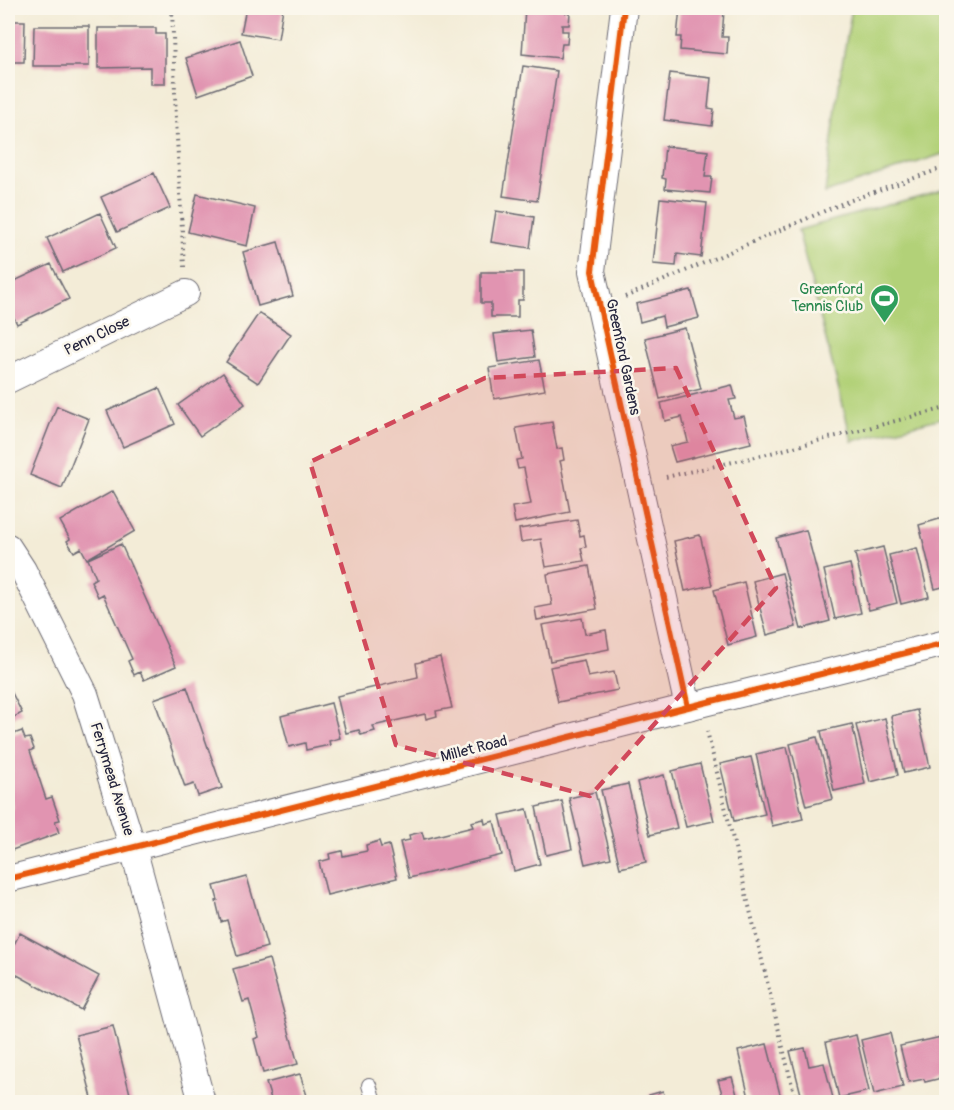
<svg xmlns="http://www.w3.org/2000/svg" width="954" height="1110" font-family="Pangolin,sans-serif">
<rect width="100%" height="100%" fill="#fbf7ec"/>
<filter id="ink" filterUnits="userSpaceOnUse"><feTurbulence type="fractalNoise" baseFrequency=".0167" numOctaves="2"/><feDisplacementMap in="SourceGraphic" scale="12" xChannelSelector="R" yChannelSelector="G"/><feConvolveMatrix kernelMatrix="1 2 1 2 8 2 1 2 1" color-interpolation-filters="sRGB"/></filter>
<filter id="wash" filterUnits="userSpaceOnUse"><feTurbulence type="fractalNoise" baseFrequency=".008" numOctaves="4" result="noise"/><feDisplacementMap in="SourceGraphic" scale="24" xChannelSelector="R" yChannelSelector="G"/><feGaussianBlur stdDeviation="1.35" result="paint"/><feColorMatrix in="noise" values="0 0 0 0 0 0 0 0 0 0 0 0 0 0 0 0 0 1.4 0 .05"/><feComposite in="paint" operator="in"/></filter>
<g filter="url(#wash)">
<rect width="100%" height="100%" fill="#f3ecd7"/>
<path fill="#b2d178" stroke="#6a7a5a" stroke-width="1.5" d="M852,8H946V153L825,193L841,70Z
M945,189H946V417L852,441L798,230Z"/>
<g id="blocks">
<path fill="#e194b1" d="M246,8H283L278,39L241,33Z
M525,8H566V13H570L569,25H562V31H568L567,44H562L560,58L522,54Z
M680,8H733V11H724L722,37H728L727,54L680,50L681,37H677Z
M8,21H25L24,62H8Z
M34,26H89V66H33Z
M98,28H156V34H165V84H150V67L98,68Z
M240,40L252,76L198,95L186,58Z
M523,66L557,71L537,201L503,196Z
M670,73L711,78L708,108L714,109L712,126L664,120Z
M665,146L708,151L705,177H712L710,193L665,189L666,179L662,178Z
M154,173L170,208L117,232L101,197Z
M197,194L255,208L247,246L188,232Z
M660,198L707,203L701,257L677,254L676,266L653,264Z
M496,211L534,217L530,248L491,242Z
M100,213L116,248L63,272L47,238Z
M278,242L293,296L258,306L243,252Z
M51,264L69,299L17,324L8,305V284Z
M481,272H523V300H518V317H491V303H481Z
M691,290L699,318L664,327L662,316L640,322L636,304Z
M259,313L291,334L258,383L226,362Z
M685,328L701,389L660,399L645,338Z
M531,330L535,357L498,362L494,334Z
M539,360L545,390L494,399L489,368Z
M223,373L245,404L200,436L178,405Z
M732,385L736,399L729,400L734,418L744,416L751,443L675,462L670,446L688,442L682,417L665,421L661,403Z
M159,388L175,424L123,447L107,411Z
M57,406L89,419L62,488L30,475Z
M552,422L557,449L562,448L564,460L560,461L561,465L570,512L515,523L512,507L531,504L524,468L518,469L516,460L522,459L516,428Z
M113,491L135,531L87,559L81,548L74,552L67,541L70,539L60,521Z
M946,517V586L935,589L919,525Z
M577,520L580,536L584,535L586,547L581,548L584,561L546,567L541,539L521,542L519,529Z
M806,530L830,621L801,629L776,538Z
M700,535L712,585L685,591L674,541Z
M121,544L176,666L144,680L140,672L134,675L128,661L132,659L103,594L98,597L91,581L96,578L88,559Z
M883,547L897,603L869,610L855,554Z
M917,548L929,597L901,604L889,555Z
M850,564L861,613L835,619L824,570Z
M589,566L597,609L537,620L535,608L552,605L547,574Z
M782,573L796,627L767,635L753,581Z
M744,582L757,637L728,645L714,590Z
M582,618L585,634L606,630L609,649L550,661L542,625Z
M440,657L452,708L436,711L437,716L426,719L425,714L373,726L375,731L361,735L359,730L346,733L337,696L418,677L416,663Z
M584,660L588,677L614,672L618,690L558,702L550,667Z
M8,685L22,713L8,720Z
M187,687L222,788L198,796L194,784L185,787L154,699Z
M331,703L340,738L329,741L330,745L306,750L305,743L289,747L281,716Z
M917,710L930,767L904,773L891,716Z
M885,718L898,775L870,782L856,725Z
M852,724L865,784L834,791L821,731Z
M22,731L25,739L30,738L34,749L30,751L46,799L52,797L60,820L55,821L59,833L12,850L8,838V810L13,808L8,792V736Z
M817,737L833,799L806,806L790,744Z
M787,747L803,819L772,826L756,754Z
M751,757L765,814L734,821L720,764Z
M700,764L714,821L686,827L672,771Z
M664,775L677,828L650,835L637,782Z
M628,784L646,862L620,868L601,790Z
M595,792L611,858L585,864L569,798Z
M562,801L572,849L546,855L536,807Z
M527,809L540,864L514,871L500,815Z
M484,819L485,824L494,821L502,855L409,878L400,842L410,840L409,835L422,832L424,839L473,827L471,822Z
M379,841L381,847L389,845L397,878L327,895L319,862L330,859L329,854L342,851L343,856L367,851L366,845Z
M247,877L267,947L237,956L227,920L221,922L216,901L218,900L214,886Z
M20,933L99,976L81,1010L8,970V956Z
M269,959L298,1064L263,1073L254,1039L259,1037L249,1000L243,1002L233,969Z
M113,1026L132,1102H93L76,1035Z
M890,1033L903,1087L874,1094L861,1040Z
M856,1035L869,1091L839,1098L826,1042Z
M946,1036V1077L925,1082L924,1079L909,1082L900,1046Z
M767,1044L782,1102H750L738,1051Z
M805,1048L809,1066L824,1063L833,1098L831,1099V1102H803L790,1051Z
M300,1074L309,1102H272L266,1083Z
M732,1077L739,1102H705L723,1097L718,1080Z
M663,1091L666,1102H651L649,1095Z"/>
</g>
</g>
<g filter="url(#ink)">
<use href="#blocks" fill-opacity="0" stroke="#6b6972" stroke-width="1.5"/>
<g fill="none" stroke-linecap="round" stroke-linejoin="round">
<defs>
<path id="service" d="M369,1085L374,1102"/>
<path id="minor" d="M624,8L592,271L688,707
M8,380L186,293
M8,547L23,570L85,694L133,848L202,1102
M8,879L688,707L946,643"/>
</defs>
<use href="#service" stroke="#6b6972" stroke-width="16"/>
<use href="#minor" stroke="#6b6972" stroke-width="28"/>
<path stroke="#6b6972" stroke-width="4" stroke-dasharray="1.5 4.5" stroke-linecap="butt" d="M172,8L176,119L184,267
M625,297L843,203L946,167
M666,477L755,457L946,408
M707,731L796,1102"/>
<use href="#service" stroke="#fff" stroke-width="14"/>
<use href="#minor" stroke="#fff" stroke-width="26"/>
<defs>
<path id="cycleway" d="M624,8L592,271L688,707
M8,879L688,707L946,643"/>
</defs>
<use href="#cycleway" stroke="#fbf7ec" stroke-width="10"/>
<use href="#cycleway" stroke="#e8590c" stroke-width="6"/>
</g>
</g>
<path fill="#d1495b" fill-opacity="0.2" stroke="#d1495b" stroke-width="4.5" stroke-dasharray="12 8" stroke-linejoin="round" d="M676,368L776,588L590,796L396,745L310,462L485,378Z"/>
<defs>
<symbol id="stadium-pin" viewBox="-11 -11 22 30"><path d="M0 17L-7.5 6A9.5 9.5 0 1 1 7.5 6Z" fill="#2e9e5b" stroke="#fbf7ec"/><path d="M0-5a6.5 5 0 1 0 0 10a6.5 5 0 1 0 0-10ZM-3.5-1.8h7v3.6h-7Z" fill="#fff"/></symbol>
</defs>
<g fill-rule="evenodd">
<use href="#stadium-pin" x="868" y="282" width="33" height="45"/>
</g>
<g text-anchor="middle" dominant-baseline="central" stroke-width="5" stroke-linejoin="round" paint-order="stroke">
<g font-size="15" fill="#27864d" stroke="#fbf7ec" text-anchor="end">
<text x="863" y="289">Greenford<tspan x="863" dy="17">Tennis Club</tspan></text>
</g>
<g font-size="15" fill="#22223b" stroke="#fbf7ec">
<text transform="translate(97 336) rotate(-26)">Penn Close</text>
<text transform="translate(623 357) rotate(78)">Greenford Gardens</text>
<text transform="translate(474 749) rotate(-14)">Millet Road</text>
<text transform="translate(112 779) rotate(73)">Ferrymead Avenue</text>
</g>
</g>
<rect width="954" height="1110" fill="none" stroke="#fbf7ec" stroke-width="30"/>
</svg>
